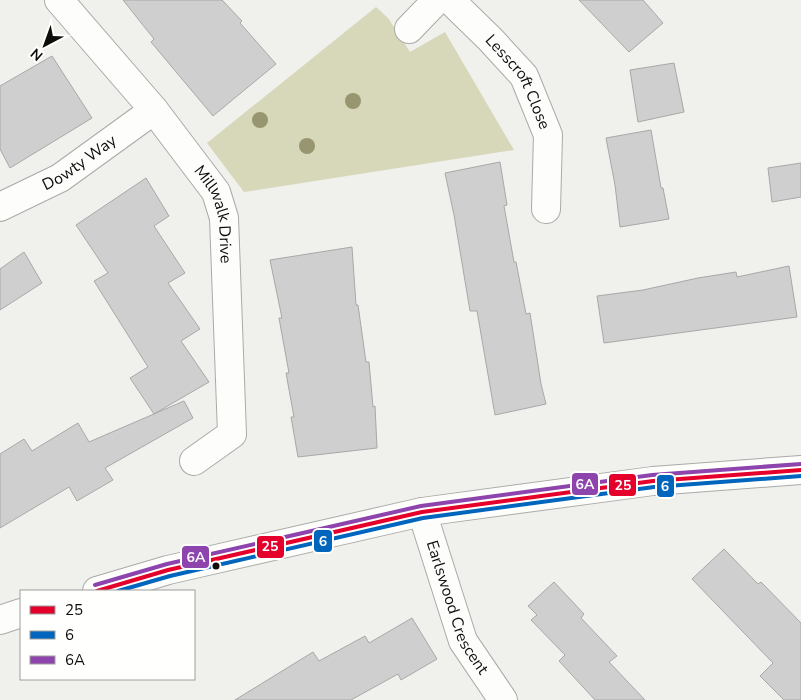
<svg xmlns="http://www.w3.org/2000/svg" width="801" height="700" font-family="'Nunito Sans',sans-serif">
<rect width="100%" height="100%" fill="#f0f0ed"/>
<path fill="#d7d7b9" d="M376,7L388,18L410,52L445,32L514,150L244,192L207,143Z"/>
<path fill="#cecfce" stroke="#a8a8a8" d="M123,0H222L242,21L240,23L276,64L213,116L151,42L154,39Z
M579,0H643L663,23L629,52Z
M52,56L92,118L10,168L0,149V86Z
M674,63L684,112L638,122L630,70Z
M651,130L661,188H663L669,219L620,227L615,185L606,138Z
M500,162L507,205L504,206L514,262H516L526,314L530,313L541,384L546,404L495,415L477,311H470L454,215L445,173Z
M801,163V197L772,202L768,168Z
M146,178L169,216L154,226L185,273L168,283L200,329L181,341L209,382L154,414L130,378L148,367L94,281L108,273L76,225Z
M352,247L356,305H358L366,362H369L373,407L375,406L377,448L298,457L291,417H294L286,373H289L279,318H282L270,260Z
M24,252L42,283L0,310V269Z
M789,266L797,317L604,343L597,296L643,290L698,278L736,272L737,277Z
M184,401L193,418L105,468L113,480L77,501L69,487L0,528V454L24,439L32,451L78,423L89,442Z
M724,549L758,584L761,582L801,623V700H784L760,676L773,663L692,579Z
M554,582L584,614L581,618L617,656L609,662L645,700H595L559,661L565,655L531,620L537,615L528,606Z
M412,618L437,659L401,680L398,674L351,700H235L313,652L319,661L365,636L369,643Z"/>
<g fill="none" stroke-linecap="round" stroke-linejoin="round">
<defs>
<g id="minor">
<path id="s1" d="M59,0L154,110L216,192L224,218L232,434L194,461"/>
<path id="s2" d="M450,0L490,39L524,76L548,135L546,209"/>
<path d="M409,29L437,0"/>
<path id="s3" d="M0,207L60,178L154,110"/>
<path id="s4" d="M422,512L463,641L503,700"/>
<path d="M97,591L168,570L422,512L653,481L801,470"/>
<path d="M0,620L21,613"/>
</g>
</defs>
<use href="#minor" stroke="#aaaaa8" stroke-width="30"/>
<use href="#minor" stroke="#fdfdfc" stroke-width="28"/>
<defs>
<path id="bus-1" d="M97,591L168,570L422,512L653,481L801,470"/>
<path id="bus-2" d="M118,591L170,576L423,518L654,487L801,476"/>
<path id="bus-3" d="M95,585L167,564L421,506L652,475L801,464"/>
</defs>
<use href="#bus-1" stroke="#fffffe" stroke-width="8"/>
<use href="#bus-2" stroke="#fffffe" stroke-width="8"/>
<use href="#bus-3" stroke="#fffffe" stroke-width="8"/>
<use href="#bus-1" stroke="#e4002b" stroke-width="4"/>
<use href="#bus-2" stroke="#0065bd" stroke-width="4"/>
<use href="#bus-3" stroke="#8e44ad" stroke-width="4"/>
</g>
<g fill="#979670">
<circle cx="353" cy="101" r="8"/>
<circle cx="260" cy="120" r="8"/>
<circle cx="307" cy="146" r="8"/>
</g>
<circle fill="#0d0d0c" stroke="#fffffe" stroke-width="2" cx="216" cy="566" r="4.5"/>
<g text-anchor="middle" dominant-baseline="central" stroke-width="5" stroke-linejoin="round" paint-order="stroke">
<g font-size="16" fill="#0d0d0c" stroke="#fffffe">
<text stroke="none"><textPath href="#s2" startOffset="108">Lesscroft Close</textPath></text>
<text stroke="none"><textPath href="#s3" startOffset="91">Dowty Way</textPath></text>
<text stroke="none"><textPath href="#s1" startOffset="269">Millwalk Drive</textPath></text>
<text stroke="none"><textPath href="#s4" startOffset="102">Earlswood Crescent</textPath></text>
</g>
</g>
<g stroke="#fffffe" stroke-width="2">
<rect x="571" y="472" width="28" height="24" rx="5" fill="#8e44ad"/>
<rect x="608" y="473" width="29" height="24" rx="5" fill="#e4002b"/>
<rect x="656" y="474" width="19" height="24" rx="5" fill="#0065bd"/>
<rect x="313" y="529" width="20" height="24" rx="5" fill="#0065bd"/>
<rect x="256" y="535" width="29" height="24" rx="5" fill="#e4002b"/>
<rect x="181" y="545" width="29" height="24" rx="5" fill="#8e44ad"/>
</g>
<g font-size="14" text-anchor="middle" font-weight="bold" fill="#fff">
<text x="585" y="489">6A</text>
<text x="623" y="490">25</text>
<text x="665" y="491">6</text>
<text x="323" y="546">6</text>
<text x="270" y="551">25</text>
<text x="196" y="562">6A</text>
</g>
<rect x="20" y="590" width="175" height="90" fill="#fffffe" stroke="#9e9e9d"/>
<rect x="30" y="606" width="25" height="8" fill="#e4002b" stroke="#9e9e9d"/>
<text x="65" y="615" font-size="15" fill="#0d0d0c">25</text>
<rect x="30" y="631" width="25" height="8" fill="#0065bd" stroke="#9e9e9d"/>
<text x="65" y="640" font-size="15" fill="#0d0d0c">6</text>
<rect x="30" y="656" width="25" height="8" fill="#8e44ad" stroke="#9e9e9d"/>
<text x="65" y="665" font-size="15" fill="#0d0d0c">6A</text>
<g transform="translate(45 45) rotate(221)" stroke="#fffffe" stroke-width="4" paint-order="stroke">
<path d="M0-4L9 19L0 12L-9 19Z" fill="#0d0d0c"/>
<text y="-8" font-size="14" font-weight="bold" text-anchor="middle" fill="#0d0d0c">N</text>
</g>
</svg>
